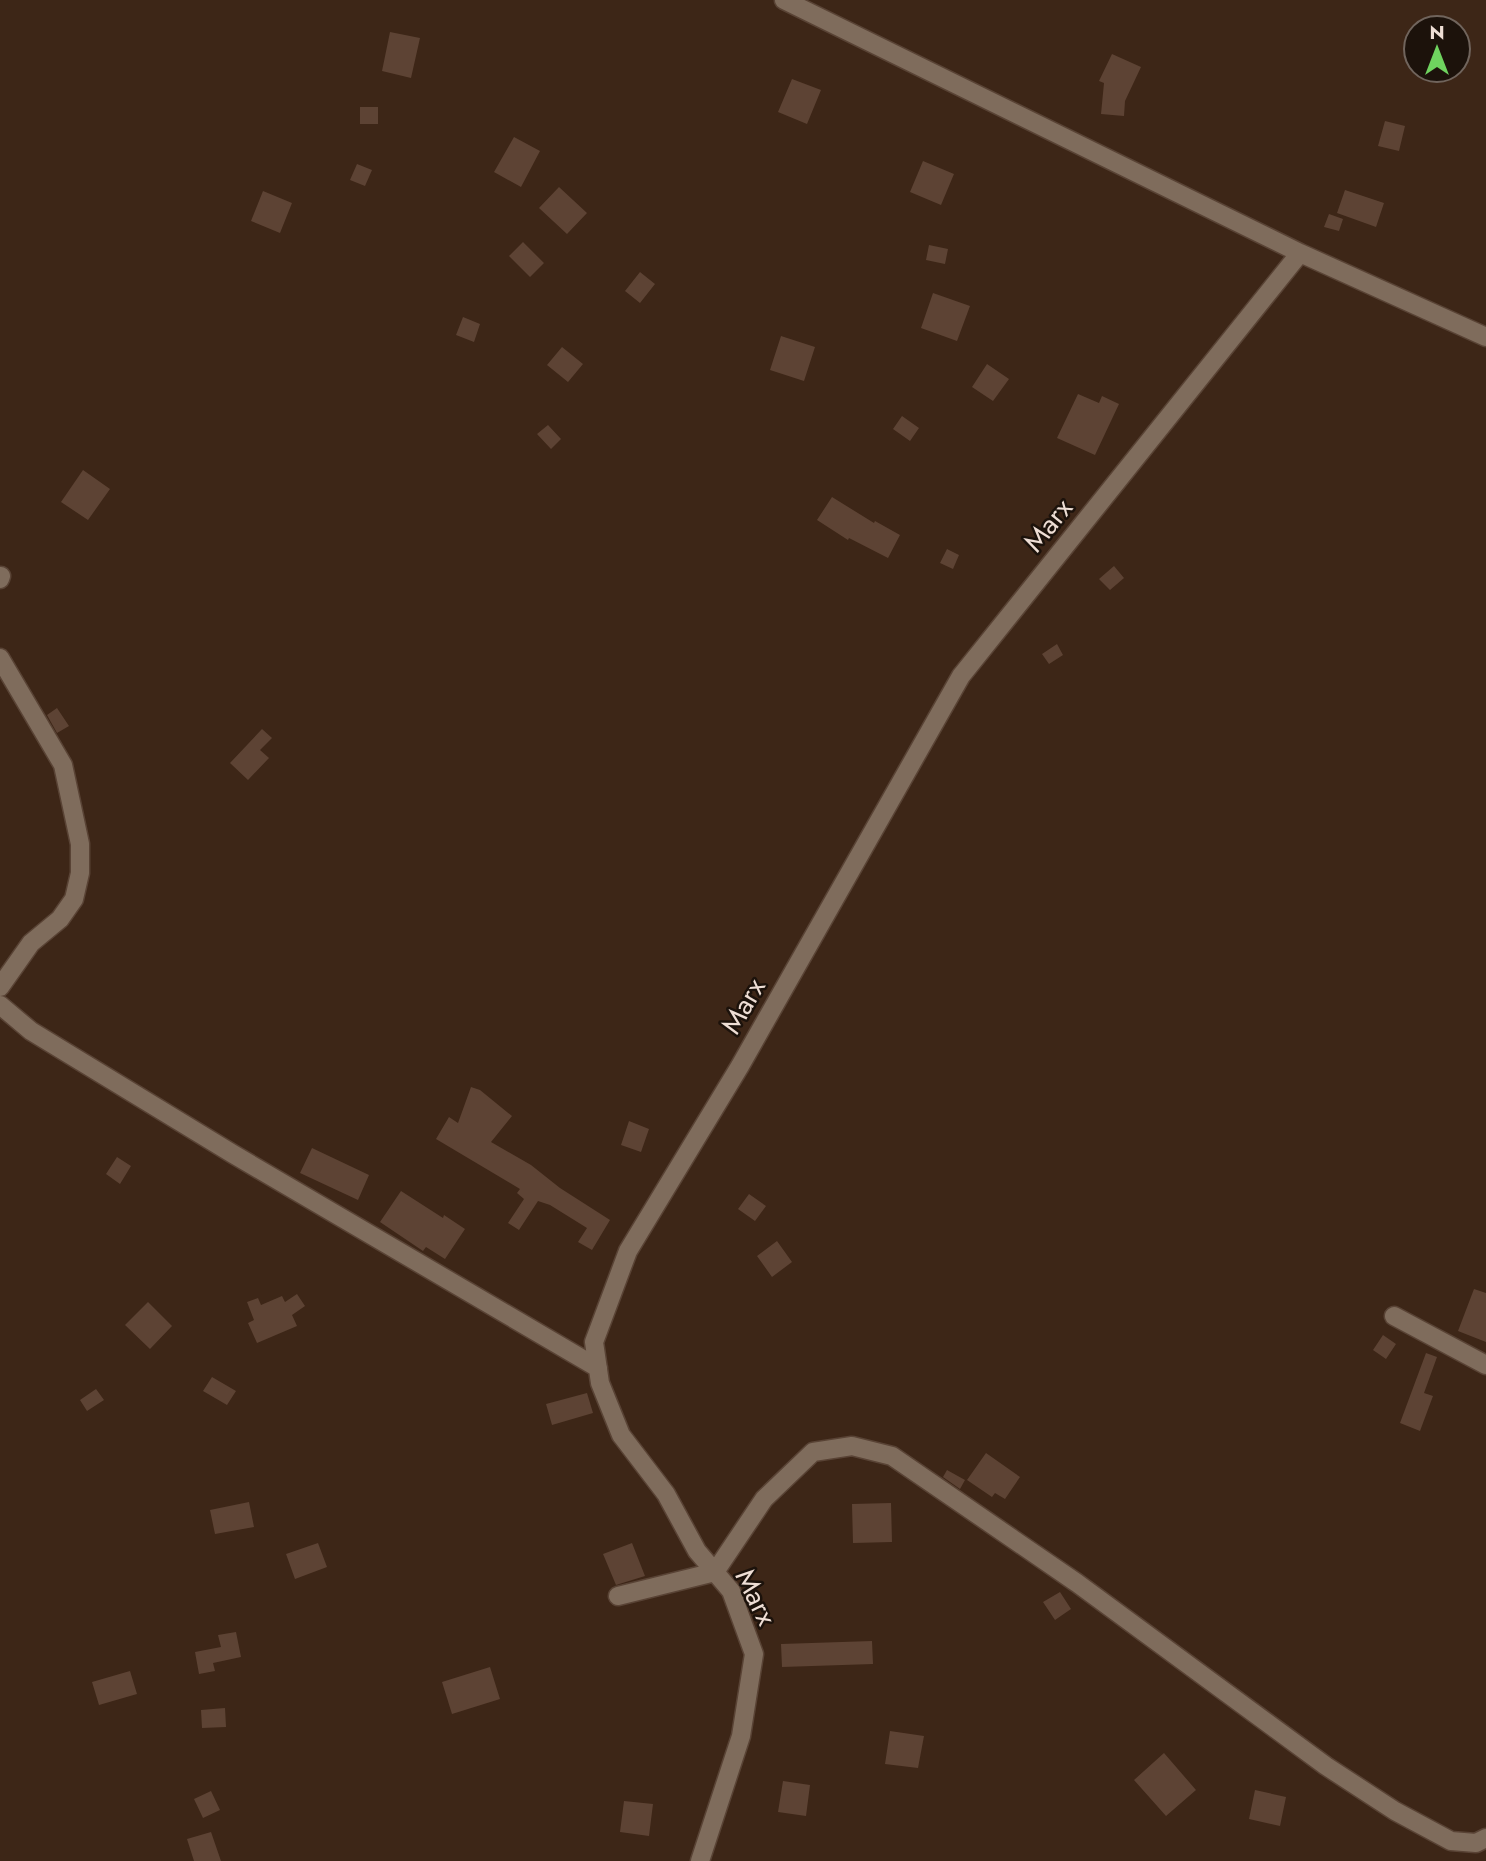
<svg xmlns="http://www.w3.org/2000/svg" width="1486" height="1861" font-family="Jost,sans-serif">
<rect width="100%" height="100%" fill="#3d2617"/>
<path fill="#5d4334" d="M390,32L420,38L411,78L382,71Z
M1112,54L1141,67L1125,101L1124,116L1101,114L1104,83L1099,81Z
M792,79L821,90L807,124L778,112Z
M360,107H378V124H360Z
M1385,121L1405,126L1399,151L1378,146Z
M514,137L540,151L521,187L494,172Z
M923,161L954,174L941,205L910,192Z
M357,164L372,170L365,186L350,180Z
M559,187L587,213L567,234L539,208Z
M1345,190L1384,203L1376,227L1337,213Z
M263,191L292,203L280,233L251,221Z
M1329,214L1343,219L1339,231L1324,227Z
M523,242L544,263L530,277L509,256Z
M929,245L948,249L945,264L926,260Z
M640,272L655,284L640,303L625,291Z
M933,293L970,306L957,341L921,328Z
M463,317L480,324L474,342L456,335Z
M781,336L815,347L804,381L770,370Z
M562,347L583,364L568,382L547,365Z
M987,364L1009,379L993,401L972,387Z
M1078,394L1099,403L1102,396L1119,404L1095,455L1057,438Z
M902,416L919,428L910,441L893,429Z
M548,425L561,439L551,449L537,434Z
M83,470L110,489L88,520L61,502Z
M832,497L874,523L875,521L900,535L888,558L849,538L848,540L817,520Z
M947,549L959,555L953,569L940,563Z
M1114,566L1124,578L1110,590L1099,579Z
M1057,644L1063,655L1049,664L1042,654Z
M57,708L69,726L57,733L47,715Z
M262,729L272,738L260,750L269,758L248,780L230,763Z
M471,1087L480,1090L512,1116L491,1142L531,1165L560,1188L610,1220L592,1250L578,1242L587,1228L550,1205L538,1201L519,1230L508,1223L524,1199L517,1193L520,1189L436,1139L449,1117L458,1123Z
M629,1121L649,1129L641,1152L621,1145Z
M312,1148L369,1175L358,1200L300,1173Z
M117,1157L131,1166L120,1184L106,1174Z
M401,1191L443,1218L444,1215L465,1229L445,1259L426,1247L423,1251L380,1222Z
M749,1194L766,1206L755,1221L738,1209Z
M777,1241L792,1262L772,1277L757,1256Z
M1474,1289L1486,1293V1342L1458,1331Z
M297,1294L305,1306L292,1315L297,1326L257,1343L248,1323L254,1320L247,1302L258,1298L261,1305L282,1296L285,1302Z
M148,1302L172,1326L150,1349L125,1325Z
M1383,1335L1396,1344L1386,1359L1373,1350Z
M1426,1353L1437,1357L1424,1393L1433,1396L1420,1431L1400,1423Z
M212,1377L236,1391L227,1405L203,1391Z
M96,1389L104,1400L87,1411L80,1400Z
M587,1393L593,1413L552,1425L546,1404Z
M986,1453L1020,1477L1005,1499L995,1493L992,1497L967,1480Z
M947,1470L965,1480L960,1489L943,1477Z
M249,1502L254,1527L215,1534L210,1510Z
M891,1503L892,1542L853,1543L852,1504Z
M318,1543L327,1567L295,1579L286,1554Z
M632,1543L645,1576L616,1585L603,1554Z
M1060,1592L1071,1609L1055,1620L1043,1602Z
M236,1632L241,1657L213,1663L215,1671L199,1674L195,1652L221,1647L218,1635Z
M872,1641L873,1664L782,1667L781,1644Z
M490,1667L500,1699L452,1714L442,1682Z
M130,1671L137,1694L99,1705L92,1682Z
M225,1708L226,1727L202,1728L201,1710Z
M890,1731L924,1736L918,1768L885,1764Z
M1164,1753L1196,1790L1166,1816L1134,1780Z
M783,1781L810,1785L806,1816L778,1812Z
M1255,1790L1286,1797L1280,1826L1249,1819Z
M211,1791L220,1810L203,1818L194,1799Z
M624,1801L653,1804L649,1836L620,1832Z
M211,1832L221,1861H194L187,1839Z"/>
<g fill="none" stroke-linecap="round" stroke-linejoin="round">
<defs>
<path id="minor" d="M784,0L1300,253L1486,337
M0,579L1,576
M0,658L63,765L80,844V873L74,899L60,919L31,943L0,987
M0,1005L31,1031L233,1154L598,1368
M1394,1316L1486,1365
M618,1596L715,1572L764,1499L813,1452L852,1446L892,1456L1077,1583L1326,1766L1395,1811L1451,1841L1476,1843L1486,1838
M700,1861L741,1736L754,1654L731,1591L697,1551L666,1494L621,1435L600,1383L594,1342L628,1251L740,1066L961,676L1300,253"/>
</defs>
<use href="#minor" stroke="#594335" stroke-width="21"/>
<use href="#minor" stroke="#7f6c5c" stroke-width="18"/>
</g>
<g text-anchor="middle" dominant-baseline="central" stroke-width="5" stroke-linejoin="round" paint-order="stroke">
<g font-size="28" fill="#eeded5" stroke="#1c120b">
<text transform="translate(1048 525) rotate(-51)">Marx</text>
<text transform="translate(743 1006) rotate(-60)">Marx</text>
<text transform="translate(756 1597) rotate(64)">Marx</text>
</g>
</g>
<g transform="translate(1437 49)"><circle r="33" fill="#1c120b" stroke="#70645c" stroke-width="2"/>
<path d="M0-5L12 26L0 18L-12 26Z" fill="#6fd35f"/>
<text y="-10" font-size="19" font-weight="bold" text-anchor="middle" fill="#eeded5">N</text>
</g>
</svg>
